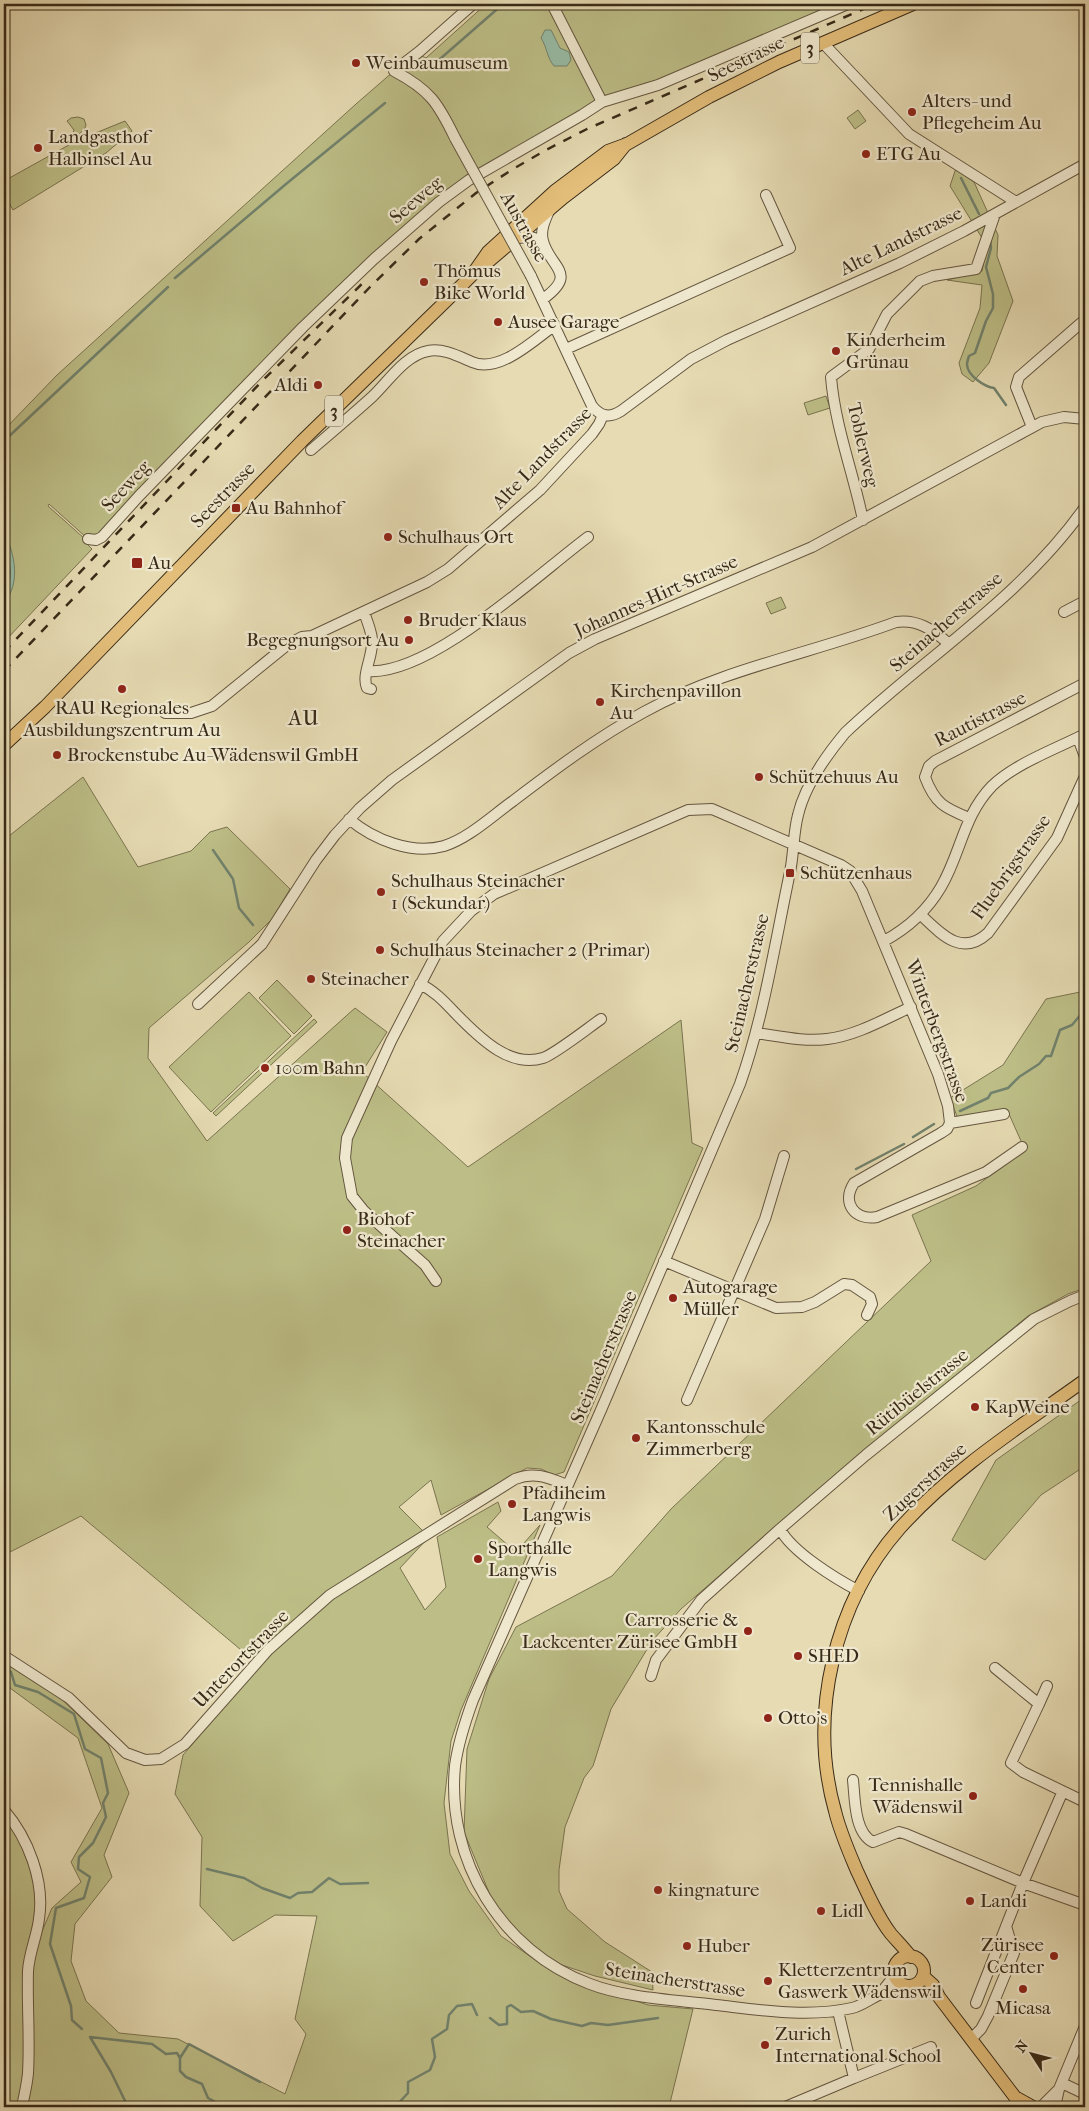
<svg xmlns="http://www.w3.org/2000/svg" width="1089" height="2111" font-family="'IM FELL French Canon',serif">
<rect width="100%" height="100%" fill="#e6dbb3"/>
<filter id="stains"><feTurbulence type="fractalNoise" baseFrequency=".004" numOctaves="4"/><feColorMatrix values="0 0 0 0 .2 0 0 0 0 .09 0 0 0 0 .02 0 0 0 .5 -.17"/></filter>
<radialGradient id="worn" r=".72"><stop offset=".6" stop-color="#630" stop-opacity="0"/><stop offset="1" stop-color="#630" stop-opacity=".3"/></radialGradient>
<path fill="#bdbe87" stroke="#7a7450" d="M486,4H848L615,97L480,173L374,259L102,537L88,539L49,504L48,506L85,539L84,541L92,549L4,642V430L57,375L356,104L394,71L399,73L422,56L426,58Z
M858,110L866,121L855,129L847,118Z
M78,117L84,119L86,125L84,130L78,135L73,133L74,130L67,121L71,118Z
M125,121L132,131L106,153L13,210L4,194V181L76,141Z
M956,168L974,182L998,235L997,256L1013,301L989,363L973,382L962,374L959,363L980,308L982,285L947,280L982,271L987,246L950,186Z
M826,396L830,408L808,415L804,403Z
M781,597L786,608L771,614L766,603Z
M83,777L138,867L191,851L210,832L227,827L290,889L272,919L249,942L149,1028L148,1058L207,1141L355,1008L387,1032L362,1072L468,1167L681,1020L692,1143L703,1148L564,1472L554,1475L541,1469L527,1468L441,1515L431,1480L399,1507L429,1537L400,1568L425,1610L446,1587L437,1537L498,1502L501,1511L487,1527L516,1552L540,1525L461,1710L451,1741L444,1803L450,1854L469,1891L501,1936L541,1964L591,1986L648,2005L693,2009L669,2107H4V1810L26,1844L41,1899L30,1959L52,1908L81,1882L71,1862L102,1808L78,1738L10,1688L6,1660L50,1688L108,1744L129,1793L104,1855L112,1877L75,1924L71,1961L86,2001L119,2033L178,2039L285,2094L306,2034L295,2019L317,1916L275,1915L233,1941L200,1906L202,1837L175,1794L183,1755L259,1665L81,1516L4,1555V840Z
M277,980L312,1016L294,1034L259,998Z
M1085,991V1288L1068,1294L1028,1316L849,1463L681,1609L652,1641L611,1709L593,1766L584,1778L565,1827L559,1870V1891L567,1909L605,1942L652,1972L653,1990L595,1976L544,1959L495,1907L464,1832L467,1749L489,1679L516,1627L612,1576L671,1509L931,1261L912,1215L976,1186L1025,1150L1009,1114L958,1119L950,1098L1003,1065L1046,999Z
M249,992L291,1036L211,1112L169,1067Z
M314,1019L317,1022L216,1116L213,1113Z
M1085,1397V1466L1041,1495L985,1560L952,1540L996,1460Z"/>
<path fill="#97bca6" stroke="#71826d" d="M545,30H551L560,48L569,52L571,60L567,66H554C547,58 547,47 541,38Z
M4,532C15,554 21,583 4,603Z"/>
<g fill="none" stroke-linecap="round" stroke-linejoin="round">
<path stroke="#68735f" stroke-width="1" d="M4,544C10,559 14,580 4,595"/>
<path stroke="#71826d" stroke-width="2.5" d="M440,59L503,4
M961,178L979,214
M990,239L991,248L986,267L993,294V308L986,321L975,353L969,356C968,359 967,362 967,365C968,376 985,387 994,388L1006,405
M175,278L286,184L385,103
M4,441L168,287
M213,850L233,879L239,908L253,925
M960,1111L988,1098L991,1093L1008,1088L1019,1077L1039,1064L1046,1056H1051L1060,1030L1072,1025L1082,1013H1085
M913,1137L934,1124
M856,1169L904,1144
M4,1667L11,1672L15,1685L38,1692L74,1714L85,1749L101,1758L108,1793L103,1803L106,1817L93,1843L79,1857L78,1869L90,1877L84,1898L56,1908L50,1944L71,2006L72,2020L82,2029
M207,1869L244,1878L262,1888L290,1898L298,1893L312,1892L329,1878L340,1884L368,1883
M490,2018L499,2025L507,2024V2007L511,2005L521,2012L533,2011L551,2019L582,2026L591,2023L608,2025L658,2018
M90,2037L152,2044L166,2054L177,2053L180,2058V2071L186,2077L202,2084L208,2098L225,2107
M90,2037L111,2072L128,2107
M180,2058L189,2044L260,2082
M395,2107L408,2093V2082L430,2070L435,2057L432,2039L447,2029L449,2015L457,2006L472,2004L477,2015"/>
<defs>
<path id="minor" d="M552,4L602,102
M823,43L909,134L1016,202
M455,138C438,103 430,90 394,71L420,51L473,4
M516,238L531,237L543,241
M531,276L592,406C601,417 610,418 621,411L691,359L727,340L900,263L964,231L1085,164
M543,299C579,273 550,268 543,241C540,231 545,220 549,211
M566,349L790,248L766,195
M1032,427L1016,387L1019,377L1081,323
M311,450C332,432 352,415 372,397C388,382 405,355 428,351C443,348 458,356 472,362C499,374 534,340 555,325
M863,520C853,472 835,426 831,377L869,349L887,314L920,281L933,276L976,269L995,214
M88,539L96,540L102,537L139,496L303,327L374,259L439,202L469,180L582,115L602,102L658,85L848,4
M364,612C367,621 371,630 372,639C374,655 361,674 367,688L371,689
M1064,612L1085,601
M367,671C429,677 538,574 588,537
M165,713H191L212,706L287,645L302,637L312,636L427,582L448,569L540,490L592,434L599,424L603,415
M1078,738L1085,757
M969,818C945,808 935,804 925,777L929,766L935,761L1085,683
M349,819C374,840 412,855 444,846C469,838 492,816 513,801C555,769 598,737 644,712C722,669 813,653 896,622C918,619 933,630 948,643
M921,915C942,935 962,957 988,933L1057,838L1085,776
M884,941C908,928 927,911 941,887C961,853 963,816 992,786C1016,763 1056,749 1085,734
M420,984C437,992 448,1006 461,1019C482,1040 511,1068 543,1058C555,1054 588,1028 601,1019
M198,1004L262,944L316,860L335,835L360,808L392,780L569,653L595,639L812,547L1042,422L1064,417L1085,419
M756,1033C779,1036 804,1042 827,1039C855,1036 885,1019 911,1007
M950,1123L1004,1114
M664,1261L776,1308L802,1307L815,1302L844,1284L852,1285L870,1297L872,1304L867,1315
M436,1281L425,1265L364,1211L352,1196L345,1158L347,1138L391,1041L443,941L471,911L494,894L688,810L712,809L841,865L850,871L862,891L938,1074L948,1106L950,1123L947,1129L941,1133L854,1183C841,1203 855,1221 877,1217L986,1172L1022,1147
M687,1400L765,1219L784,1156
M859,1591C836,1579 792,1552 780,1529L866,1455L1034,1319L1070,1301L1085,1295
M4,1656L69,1698L126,1753L145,1760L161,1759L185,1744L268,1650L330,1595L515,1479C535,1471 549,1478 567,1485
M995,1668L1039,1704L1011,1763L1023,1772L1085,1802
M651,1676L656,1660L701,1600L780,1529
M1039,1704L1047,1686
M853,1780C855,1798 854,1833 873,1842L899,1832L906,1834L1023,1883L1085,1905
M4,1810C28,1838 45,1881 39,1919C37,1936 29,1953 28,1971C27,2005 30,2040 28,2073C27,2085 24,2096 22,2107
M903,1985C895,1990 888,1992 879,1995C870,1999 861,2006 852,2008C808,2018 760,2010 716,2005C677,2000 626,1998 590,1984C501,1951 446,1860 455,1766C458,1743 465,1722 473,1700L601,1410L740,1084C764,1016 775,943 790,872C794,853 793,834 798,815C805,785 825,757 845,733C924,658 1022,597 1085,507
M879,1995L895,1975
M976,2003L1023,1883L1062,1793
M971,2039L981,2029L988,2016L1014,1953L1006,1926
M854,2078L931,2047
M1062,2083L1085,2094
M1042,2106L1059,2089
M785,2107L854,2078L838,2011
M1055,2107L1059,2089L1085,2026"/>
<path id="major" d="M482,267L563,198L614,159L626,144
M4,745L45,707L302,441L448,299L472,275L488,252L556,190L608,151L627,144L709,97L779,62L913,4
M894 1971a15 15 0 1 1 30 0a15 15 0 1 1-30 0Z
M911,1957C905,1949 898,1942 891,1934C877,1916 867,1892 857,1871C849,1852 840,1832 835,1811C808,1715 834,1603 900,1528C953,1469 1021,1426 1085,1380
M923,1976L933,1985L939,1997L1015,2097L1020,2107
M1015,2097L1033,2107"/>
</defs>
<use href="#minor" stroke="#64563f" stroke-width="12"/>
<use href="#major" stroke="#382a18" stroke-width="14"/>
<use href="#minor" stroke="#efe8ce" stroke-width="10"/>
<use href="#major" stroke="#e3be7a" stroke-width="12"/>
<path stroke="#382a18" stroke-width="2.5" stroke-dasharray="9 9" stroke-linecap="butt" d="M4,652L263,380L367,279
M4,671L370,287L419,239L476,193L513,169L546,150L587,129L875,4"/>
<defs>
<path id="minor-bridge" d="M455,138L531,276"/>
</defs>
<use href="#minor-bridge" stroke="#64563f" stroke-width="12" stroke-linecap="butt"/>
<use href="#minor-bridge" stroke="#efe8ce" stroke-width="10"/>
</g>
<g fill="#8f2418" stroke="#efe8ce" stroke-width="2">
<circle cx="356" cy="63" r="5"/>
<circle cx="912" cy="112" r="5"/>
<circle cx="38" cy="148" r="5"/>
<circle cx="866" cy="154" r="5"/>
<circle cx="424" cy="282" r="5"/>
<circle cx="498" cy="322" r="5"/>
<circle cx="836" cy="351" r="5"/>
<circle cx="318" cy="385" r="5"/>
<rect x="231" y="503" width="10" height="10" rx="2.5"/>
<circle cx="388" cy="537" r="5"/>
<rect x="131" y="557" width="12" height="12" rx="2.5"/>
<circle cx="408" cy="620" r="5"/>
<circle cx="409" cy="640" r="5"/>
<circle cx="122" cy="689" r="5"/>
<circle cx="600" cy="702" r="5"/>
<circle cx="57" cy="755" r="5"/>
<circle cx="759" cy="777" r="5"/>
<rect x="785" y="868" width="10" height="10" rx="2.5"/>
<circle cx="381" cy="892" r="5"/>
<circle cx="380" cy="950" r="5"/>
<circle cx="311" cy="979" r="5"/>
<circle cx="265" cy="1068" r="5"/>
<circle cx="347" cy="1230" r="5"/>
<circle cx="673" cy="1298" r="5"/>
<circle cx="975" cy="1407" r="5"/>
<circle cx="636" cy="1438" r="5"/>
<circle cx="512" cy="1504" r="5"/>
<circle cx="478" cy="1559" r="5"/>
<circle cx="748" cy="1631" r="5"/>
<circle cx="798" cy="1656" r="5"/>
<circle cx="768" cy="1718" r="5"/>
<circle cx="973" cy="1796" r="5"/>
<circle cx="658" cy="1890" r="5"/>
<circle cx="970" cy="1901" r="5"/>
<circle cx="821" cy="1911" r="5"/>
<circle cx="687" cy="1946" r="5"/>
<circle cx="1054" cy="1956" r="5"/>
<circle cx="768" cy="1981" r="5"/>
<circle cx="1023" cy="1989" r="5"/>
<circle cx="765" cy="2045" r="5"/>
</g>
<g text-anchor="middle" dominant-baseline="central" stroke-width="4.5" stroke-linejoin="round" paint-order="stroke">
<g fill="#efe8ce" stroke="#6f634f" stroke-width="1">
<rect x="801" y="32.5" width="18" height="31" rx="4"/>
<rect x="325" y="395.5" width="18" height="31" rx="4"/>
</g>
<g font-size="18" font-weight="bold" fill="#382a18">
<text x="810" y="48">3</text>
<text x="334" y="411">3</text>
</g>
<g font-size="19" fill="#382a18" stroke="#efe8ce">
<text transform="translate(746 59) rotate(-26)">Seestrasse</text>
<text transform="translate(416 200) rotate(-40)">Seeweg</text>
<text transform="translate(524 227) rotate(61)">Austrasse</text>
<text transform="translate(901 241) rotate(-26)">Alte Landstrasse</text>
<text transform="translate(863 445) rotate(77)">Toblerweg</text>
<text transform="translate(542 458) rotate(-46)">Alte Landstrasse</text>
<text transform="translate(126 486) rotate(-47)">Seeweg</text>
<text transform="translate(223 495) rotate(-46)">Seestrasse</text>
<text transform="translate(656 596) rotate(-24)">Johannes-Hirt-Strasse</text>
<text transform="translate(946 622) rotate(-41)">Steinacherstrasse</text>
<text transform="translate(980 719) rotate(-27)">Rautistrasse</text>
<text transform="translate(1011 867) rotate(-55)">Fluebrigstrasse</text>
<text transform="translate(747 983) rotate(-77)">Steinacherstrasse</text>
<text transform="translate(937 1031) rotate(70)">Winterbergstrasse</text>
<text transform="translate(604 1357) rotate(-67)">Steinacherstrasse</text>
<text transform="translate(917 1392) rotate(-39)">Rütibüelstrasse</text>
<text transform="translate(925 1482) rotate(-43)">Zugerstrasse</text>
<text transform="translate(241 1659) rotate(-46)">Unterortstrasse</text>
<text transform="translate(675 1980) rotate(9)">Steinacherstrasse</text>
</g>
<g font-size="19" fill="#382a18" stroke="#efe8ce" text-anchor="start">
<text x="366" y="63">Weinbaumuseum</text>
<text x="922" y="101">Alters- und<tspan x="922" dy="22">Pflegeheim Au</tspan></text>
<text x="48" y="137">Landgasthof<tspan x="48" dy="22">Halbinsel Au</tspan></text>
<text x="876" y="154">ETG Au</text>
<text x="434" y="271">Thömus<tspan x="434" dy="22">Bike World</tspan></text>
<text x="508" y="322">Ausee Garage</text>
<text x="846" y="340">Kinderheim<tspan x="846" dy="22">Grünau</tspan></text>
<text x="308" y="385" text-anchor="end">Aldi</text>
<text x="246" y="508">Au Bahnhof</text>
<text x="398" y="537">Schulhaus Ort</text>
<text x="148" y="563">Au</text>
<text x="418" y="620">Bruder Klaus</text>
<text x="399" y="640" text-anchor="end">Begegnungsort Au</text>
<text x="610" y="691">Kirchenpavillon<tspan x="610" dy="22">Au</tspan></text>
<text x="122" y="708" text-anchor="middle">RAU Regionales<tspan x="122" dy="22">Ausbildungszentrum Au</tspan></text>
<text x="67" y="755">Brockenstube Au-Wädenswil GmbH</text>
<text x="769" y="777">Schützehuus Au</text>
<text x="800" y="873">Schützenhaus</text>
<text x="391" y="881">Schulhaus Steinacher<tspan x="391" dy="22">1 (Sekundar)</tspan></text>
<text x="390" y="950">Schulhaus Steinacher 2 (Primar)</text>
<text x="321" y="979">Steinacher</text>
<text x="275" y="1068">100m Bahn</text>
<text x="357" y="1219">Biohof<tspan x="357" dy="22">Steinacher</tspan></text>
<text x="683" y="1287">Autogarage<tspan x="683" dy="22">Müller</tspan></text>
<text x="985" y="1407">KapWeine</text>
<text x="646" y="1427">Kantonsschule<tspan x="646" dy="22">Zimmerberg</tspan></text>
<text x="522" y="1493">Pfadiheim<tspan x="522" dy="22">Langwis</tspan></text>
<text x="488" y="1548">Sporthalle<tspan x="488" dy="22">Langwis</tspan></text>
<text x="738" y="1620" text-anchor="end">Carrosserie &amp;<tspan x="738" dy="22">Lackcenter Zürisee GmbH</tspan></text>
<text x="808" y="1656">SHED</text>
<text x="778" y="1718">Otto's</text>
<text x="963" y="1785" text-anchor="end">Tennishalle<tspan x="963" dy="22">Wädenswil</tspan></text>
<text x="668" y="1890">kingnature</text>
<text x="980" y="1901">Landi</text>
<text x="831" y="1911">Lidl</text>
<text x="1044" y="1945" text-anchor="end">Zürisee<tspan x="1044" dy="22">Center</tspan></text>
<text x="697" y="1946">Huber</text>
<text x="778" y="1970">Kletterzentrum<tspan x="778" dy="22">Gaswerk Wädenswil</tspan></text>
<text x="1023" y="2008" text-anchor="middle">Micasa</text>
<text x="775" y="2034">Zurich<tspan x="775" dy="22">International School</tspan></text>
</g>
<g font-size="21" letter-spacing="1" fill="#382a18" stroke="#efe8ce">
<text x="304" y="718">AU</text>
</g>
</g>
<rect width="1089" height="2111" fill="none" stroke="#e6dbb3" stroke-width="20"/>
<rect x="5" y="5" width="1079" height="2101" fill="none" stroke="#382a18" stroke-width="2.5"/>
<rect x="10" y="10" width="1069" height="2091" fill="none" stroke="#382a18"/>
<g transform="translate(1032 2054) rotate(306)" stroke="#efe8ce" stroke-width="4" paint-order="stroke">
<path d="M0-4L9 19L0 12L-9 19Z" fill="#382a18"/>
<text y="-8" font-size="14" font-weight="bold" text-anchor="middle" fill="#382a18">N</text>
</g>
<rect width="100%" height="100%" filter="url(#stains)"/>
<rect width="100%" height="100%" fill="url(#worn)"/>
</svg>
